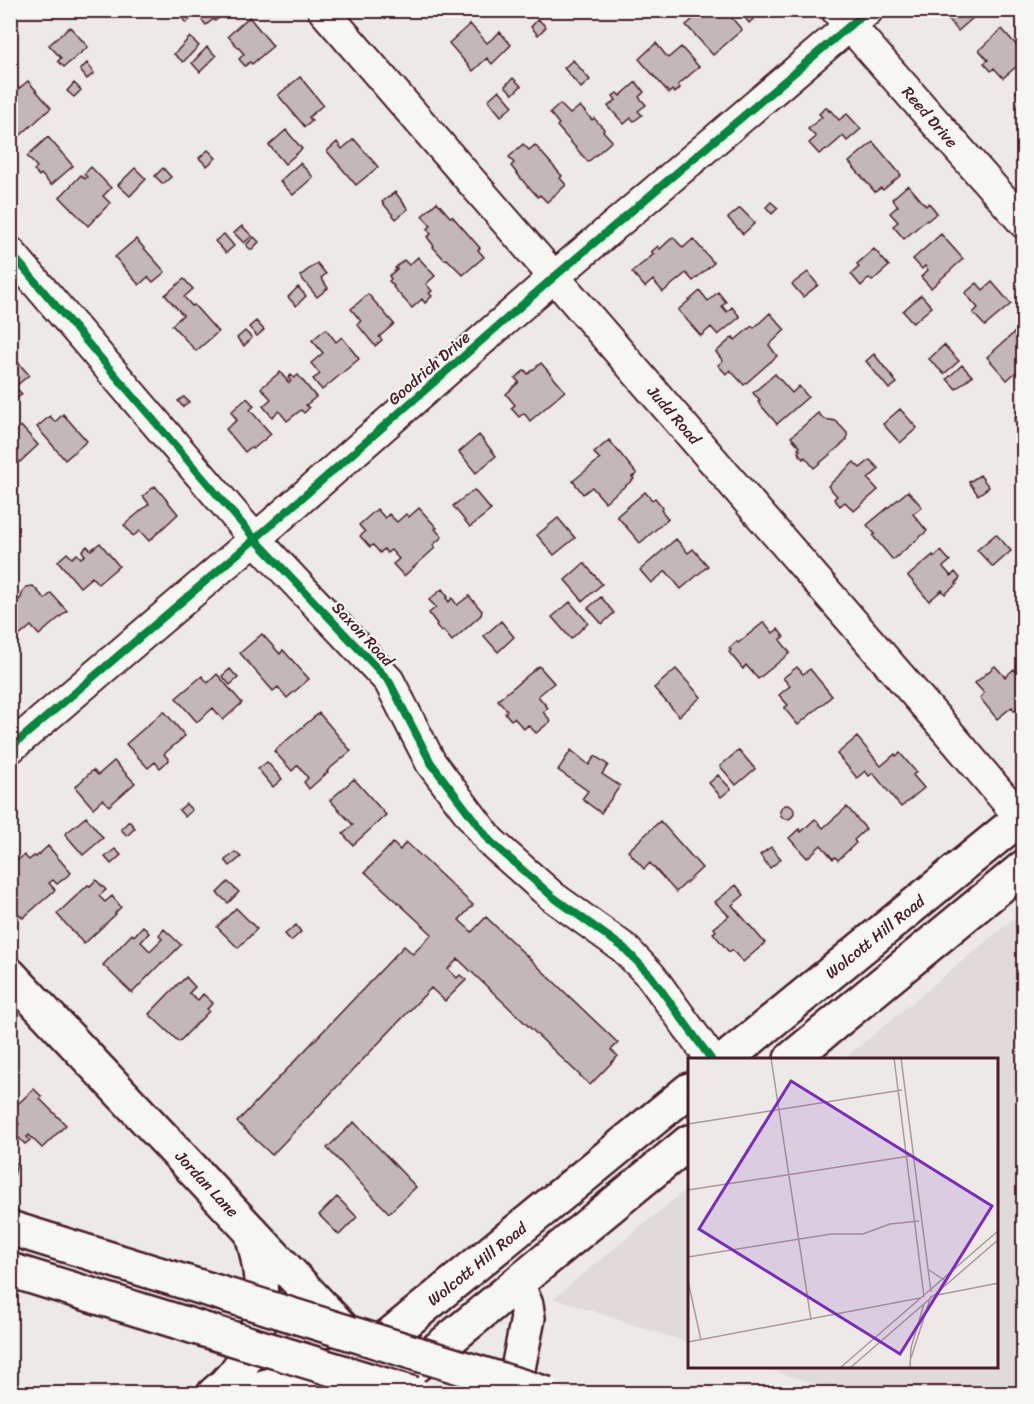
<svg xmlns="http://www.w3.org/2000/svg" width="1034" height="1404" font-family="Sriracha,sans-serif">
<rect width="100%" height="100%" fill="#ece9e6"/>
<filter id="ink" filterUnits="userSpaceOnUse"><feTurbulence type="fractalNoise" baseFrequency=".0167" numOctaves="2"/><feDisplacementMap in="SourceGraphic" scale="12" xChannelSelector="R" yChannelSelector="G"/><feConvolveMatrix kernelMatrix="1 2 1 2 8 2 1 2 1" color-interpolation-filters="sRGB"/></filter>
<g filter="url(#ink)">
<path fill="#e0dad8" d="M1023,911V1393H844L762,1367L996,1366V1059H844Z
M689,1187V1343L554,1298Z"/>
<path fill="#c4b7b7" stroke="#4a1f2b" stroke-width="1.5" d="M181,10H225L220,14L222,16L215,21L214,19L206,25L197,14L186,23L178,13Z
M704,10H725L742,30L713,55L686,25Z
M739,10H763L749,23Z
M941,10H982L958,31Z
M249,17L273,46L252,64L250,62L245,66L239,59L244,54L228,36Z
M538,19L546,27L538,35L531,27Z
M470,24L487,43L500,32L511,45L492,64L487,58L473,71L449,43Z
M70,27L88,47L64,67L58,61L61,58L49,45Z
M1002,29L1018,47L1024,43V60L1003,78L994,68L991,71L984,63L988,60L979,50Z
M190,37L199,46L183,62L174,54Z
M656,43L668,58L681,47L699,67L678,85L680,88L675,93L672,90L669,93L639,59Z
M207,47L216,56L200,72L192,63Z
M573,60L590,80L581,88L564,68Z
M87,63L94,73L87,79L80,70Z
M300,77L323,105L309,117L312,121L305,127L278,95Z
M513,78L521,86L513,94L505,86Z
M28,81L51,108L14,141L10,137V96Z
M636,82L644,92L639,97L646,105L638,111L642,115L634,121L631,118L624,124L608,106L616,100L613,96L617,93L620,96Z
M74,83L81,90L74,97L67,91Z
M1024,85V101L1016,92Z
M499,90L513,106L501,116L488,100Z
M560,104L570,114L580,106L592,120L594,118L604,129L603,131L612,141L588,162L557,126L559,124L550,113Z
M826,107L829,111L830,110L839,120L847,114L861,129L847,141L843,136L827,150L826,149L819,154L809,143L816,137L808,129L822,117L819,114Z
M286,130L302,149L285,164L269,145Z
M48,137L73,166L51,185L41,174L39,176L34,170L37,167L27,156Z
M354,139L378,167L356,185L327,151L337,142L342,149Z
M873,142L901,175L883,190L881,188L875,192L849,162Z
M523,144L529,150L535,145L562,176L560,178L566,185L547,202L540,195L538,197L529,187H528L511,166L514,163L509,157Z
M208,150L216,158L207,166L199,158Z
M300,163L313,177L293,195L280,181Z
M91,167L111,188L103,196L110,203L88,226L60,197L81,175L85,179L87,177L84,174Z
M135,168L146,179L130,196L118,185Z
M163,168L171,177L163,184L155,176Z
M908,185L926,206L929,203L937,213L927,221L926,220L904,239L893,226L898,222L890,213L898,206L892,199Z
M395,192L408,209L396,219L382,202Z
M437,202L450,217L452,216L480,248L478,250L484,257L463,275L447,259L445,260L433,247L434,246L427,237L431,234L427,229L431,226L422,216Z
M771,202L778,208L772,214L766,207Z
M740,208L755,223L743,234L728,218Z
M242,226L252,236L244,243L234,233Z
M224,234L234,246L226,253L215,241Z
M941,234L963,259L931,288L921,277L928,270L925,266L922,269L913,259Z
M254,237L259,242L251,250L246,245Z
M673,237L683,248L693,239L714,263L693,281L686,273L663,292L653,280L645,287L632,272L654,254L651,252L658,246L660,249Z
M136,239L165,272L153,282L148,277L139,285L115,257Z
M874,249L889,266L872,281L869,278L861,286L851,274L859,267L857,264Z
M418,257L435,276L426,284L432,291L429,293L432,296L425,303L422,299L412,308L393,287L394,286L389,281L391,279L389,276L397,269L395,268L404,260L409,265Z
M317,263L326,274L321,278L328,288L317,297L300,276Z
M808,272L818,285L803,297L792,284Z
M184,279L193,289L184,297L192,306L194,305L218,332L196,351L172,325L183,315L165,295Z
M992,282L1011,304L985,326L973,313L978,308L965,293L977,283L983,290Z
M298,287L306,296L296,306L288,297Z
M700,291L708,301L718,292L726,302L722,306L727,312L732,307L740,317L718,335L711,327L701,336L678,310Z
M368,294L394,324L379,337L382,340L375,346L357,324L361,321L351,309Z
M921,295L932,307L913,323L903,311Z
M770,313L785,330L769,345L777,356L744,385L730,370L726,374L718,365L723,361L716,352L733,337L735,340L752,326L754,328Z
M256,321L264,330L257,336L249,327Z
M1023,325L1024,378L1022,380L1016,372L1007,380L987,357Z
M326,329L336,342L342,337L359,359L322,390L313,379L320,374L311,363L323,353L312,340Z
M245,331L252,338L244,346L237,338Z
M944,345L959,361L944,374L929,359Z
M10,353L29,375L15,387L22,394L10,404Z
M874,354L897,383L889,389L866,361Z
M541,363L565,391L530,421L524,413L519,417L511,408L515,405L506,394L519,382L515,378L525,370L528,374Z
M962,365L972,376L956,389L947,379Z
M280,372L289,383L291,381L288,378L291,375L294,378L298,375L316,397L306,405L309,408L304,413L301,410L287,421L279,411L272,417L263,406L271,399L261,388Z
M775,374L792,393L799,386L808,397L777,424L758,402L760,400L753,393Z
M184,397L189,402L183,407L178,401Z
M247,398L254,406L250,410L271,434L253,449L251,447L245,452L226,429L237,420L231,412Z
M1021,403L1024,404V425L1014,421Z
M900,409L917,428L900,443L883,424Z
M818,413L824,419L836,421L847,433V440L814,468L805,457L803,459L798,452L800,450L798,449L800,447L791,437Z
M63,414L87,441L65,460L37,427L50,416L55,422Z
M21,426L38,445L20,462L10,452V436Z
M479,435L496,456L476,473L459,452Z
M609,440L637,474L632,477L634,479L605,502L592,487L583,494L573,481L600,459L594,453Z
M870,460L879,469L868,479L878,490L854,511L845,502L840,506L834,499L837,496L828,486L854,462L860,468Z
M980,475L989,487L978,495L969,482Z
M155,486L178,514L149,541L140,531L133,536L124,525L149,504L143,496Z
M474,490L491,510L470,527L453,506Z
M908,491L922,507L913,514L927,531L893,560L873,536L875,534L867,525Z
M645,492L652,500L655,498L663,508L661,510L668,519L640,543L617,516Z
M419,508L437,528L435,529L442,537L433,545L435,548L404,576L393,564L399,559L391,550L387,553L384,549L380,553L373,545L370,547L360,536L365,532L359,525L377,509L385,518L389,514L397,522L406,514L409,517Z
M558,518L575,538L554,555L537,535Z
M996,534L1011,551L993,567L977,550Z
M676,539L688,553L693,549L708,566L681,589L666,571L651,583L640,570Z
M100,543L119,566L98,584L92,577L80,587L58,561L67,553L72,558L77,554L81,558L85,555L82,551L87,546L91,550Z
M941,551L950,561L943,567L951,576L955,572L960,578L956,583L957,584L945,594L942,590L929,601L908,576L933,555L934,557Z
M584,563L602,584L583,601L565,580Z
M33,586L45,599L51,593L67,611L39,635L31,626L19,636L10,626V608L12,610L15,608L12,605L21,598L23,591L26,587Z
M442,589L448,597L446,598L449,602L452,598L457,605L469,596L482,611L481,615L452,641L443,630L441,632L436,625L437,624L429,613L436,607L429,600Z
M601,597L614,613L602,624L588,608Z
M570,602L588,623L571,639L552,617Z
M501,621L514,637L498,652L484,636Z
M764,622L773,633L778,629L784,637L780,640L790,653L758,679L746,665L743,669L729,652L731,650L729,648L737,641L738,643Z
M262,634L280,654L283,650L309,679L287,698L278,687L273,691L240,653Z
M539,666L554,683L538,696L548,708L543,712L551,721L536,733L528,725L524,729L514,718L511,720L505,713L507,710L498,700Z
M995,666L1005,677L1014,669L1024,681V707L1022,708L1020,705L1014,711L1012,707L997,719L980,698L984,693L975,683Z
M797,667L803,674L810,669L832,696L798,725L784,708L788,705L779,695L790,686L783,678Z
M230,669L238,678L230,685L222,676Z
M676,669L701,697L679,716L654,688Z
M217,674L242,703L223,720L213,708L197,722L176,698L202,676L208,683Z
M164,711L185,736L164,754L169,760L160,768L155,762L148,768L126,744Z
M319,713L351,751L327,771L328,772L309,789L304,782L308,778L298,765L292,771L274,751Z
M857,737L881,766L895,754L896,756L900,753L916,772L913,775L924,788L901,807L873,773L869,776L865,771L857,778L837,754Z
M571,750L589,765L595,756L608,765L602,774L620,786L601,813L582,799L588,791L558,770Z
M739,750L755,769L736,785L720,766Z
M114,761L135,783L109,806L103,799L93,808L75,787L93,770L98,775Z
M267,762L282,779L273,787L258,769Z
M718,775L731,789L721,797L709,783Z
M354,779L386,815L353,845L343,834L353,825L330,800Z
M186,804L192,810L185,817L179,810Z
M780 812a7 7 0 1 1 14 0a7 7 0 1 1-14 0Z
M847,807L866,829L854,840L856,843L838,860L835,857L833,859L821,845L807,858L789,838L799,829L801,832L815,819L823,828Z
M86,817L103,838L83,855L65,834Z
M129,821L135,828L127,836L121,829Z
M660,821L702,868L676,892L650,863L644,869L628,851Z
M406,842L473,905L459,920L472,932L486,917L618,1043L611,1050L618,1056L590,1085L458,959L448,969L457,978L460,975L466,980L445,1001L431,988L272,1155L237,1122L404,946L413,954L432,934L365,872L393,843L400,850Z
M48,846L71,873L57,884L53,880L49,883L55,890L23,918L17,912L14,914L10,910V864L12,863L13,864L24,855L29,860L34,856L36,857Z
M771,847L781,859L770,868L760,855Z
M115,849L121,855L111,864L105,857Z
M235,852L241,857L230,866L225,860Z
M96,880L106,890L99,896L105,902L112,896L121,907L115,913L116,914L84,944L57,914L88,885L90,886Z
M228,882L239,892L228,903L217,893Z
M736,885L744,895L732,905L765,943L743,962L732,950L729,952L713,933L716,931L714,928L729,916L715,902Z
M236,908L257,929L238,948L217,927Z
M296,925L301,932L291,941L285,934Z
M143,926L149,933L141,942L150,951L162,939L159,935L164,929L181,945L163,963L162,962L132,993L103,965L132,934L134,936Z
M186,977L195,987L189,993L198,1000L203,994L213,1003L207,1009L209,1011L179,1042L149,1014L179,983H180Z
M34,1089L42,1097L40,1099L66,1125L42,1148L29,1135L27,1137L30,1140L25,1144L12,1131L19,1124L10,1114V1111Z
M354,1122L416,1187L389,1213L327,1148Z
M10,1161L17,1163L14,1176L10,1175Z
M337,1197L357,1217L339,1235L319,1215Z"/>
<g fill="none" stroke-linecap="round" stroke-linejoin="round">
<defs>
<path id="street" d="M323,10L948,732L1024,822
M837,11L1024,223
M10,252L255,539L389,681L431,763L490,841L553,897L624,948L651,976L711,1059
M10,748L255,539L554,277L868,10"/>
<path id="secondary" d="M10,975L404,1394
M726,1059L1024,815
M791,1059L1024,867
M406,1372L429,1356L689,1142
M214,1394C267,1352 270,1292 251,1231
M240,1394L327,1368L353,1357L390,1335L689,1090
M513,1394L528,1318L526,1305L517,1284"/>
<path id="highway" d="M10,1228L207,1289
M10,1270L195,1327"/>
</defs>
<use href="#street" stroke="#4a1f2b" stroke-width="34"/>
<use href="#secondary" stroke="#4a1f2b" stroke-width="38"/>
<use href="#highway" stroke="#4a1f2b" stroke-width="38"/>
<use href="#street" stroke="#f6f6f2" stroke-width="30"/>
<use href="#secondary" stroke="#f6f6f2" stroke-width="33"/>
<use href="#highway" stroke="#f6f6f2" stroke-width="33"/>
<defs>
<path id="highway-bridge" d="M207,1289L547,1394
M195,1327L414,1394"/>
</defs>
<use href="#highway-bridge" stroke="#4a1f2b" stroke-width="38" stroke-linecap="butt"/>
<use href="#highway-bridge" stroke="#f6f6f2" stroke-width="33"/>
<defs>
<path id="cycleway" d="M10,252L255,539L389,681L431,763L490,841L553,897L624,948L651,976L711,1059
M10,748L255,539L554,277L868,10"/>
</defs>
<use href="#cycleway" stroke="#f6f6f2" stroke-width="11"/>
<use href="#cycleway" stroke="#00873e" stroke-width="8"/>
</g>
</g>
<g text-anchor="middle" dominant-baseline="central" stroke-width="4.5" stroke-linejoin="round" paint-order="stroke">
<g font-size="16" fill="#4a1f2b" stroke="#f6f6f2">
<text transform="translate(930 117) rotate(49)">Reed Drive</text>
<text transform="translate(429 368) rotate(-41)">Goodrich Drive</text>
<text transform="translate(674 415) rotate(49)">Judd Road</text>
<text transform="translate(363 634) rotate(47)">Saxon Road</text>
<text transform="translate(875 937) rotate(-39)">Wolcott Hill Road</text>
<text transform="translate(207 1184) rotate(47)">Jordan Lane</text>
<text transform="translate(477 1264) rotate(-39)">Wolcott Hill Road</text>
</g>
</g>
<g transform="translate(688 1058)">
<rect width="310" height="310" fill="#ece9e6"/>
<path fill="none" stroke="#ab989b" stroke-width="1.5" d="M83,0L123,262M206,0L236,239M213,0L243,234M0,66L214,32M0,132L222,98M0,199L143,176H175L202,166L231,163M241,212L259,224M0,223L13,282M244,238L311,225M0,284L232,240M223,300L243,238M152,310L311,172M162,310L311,181M222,310L223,290L236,246"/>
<path fill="#7b2cbf" fill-opacity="0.15" stroke="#7b2cbf" stroke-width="3" d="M103,23L304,148L212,296L11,171Z"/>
<rect width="310" height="310" fill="none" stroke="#4a1f2b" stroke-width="3"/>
</g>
<rect width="1034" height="1404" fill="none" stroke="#f6f6f2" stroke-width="36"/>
<rect x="18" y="18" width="998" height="1368" fill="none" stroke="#4a1f2b" stroke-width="2" filter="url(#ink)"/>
</svg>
